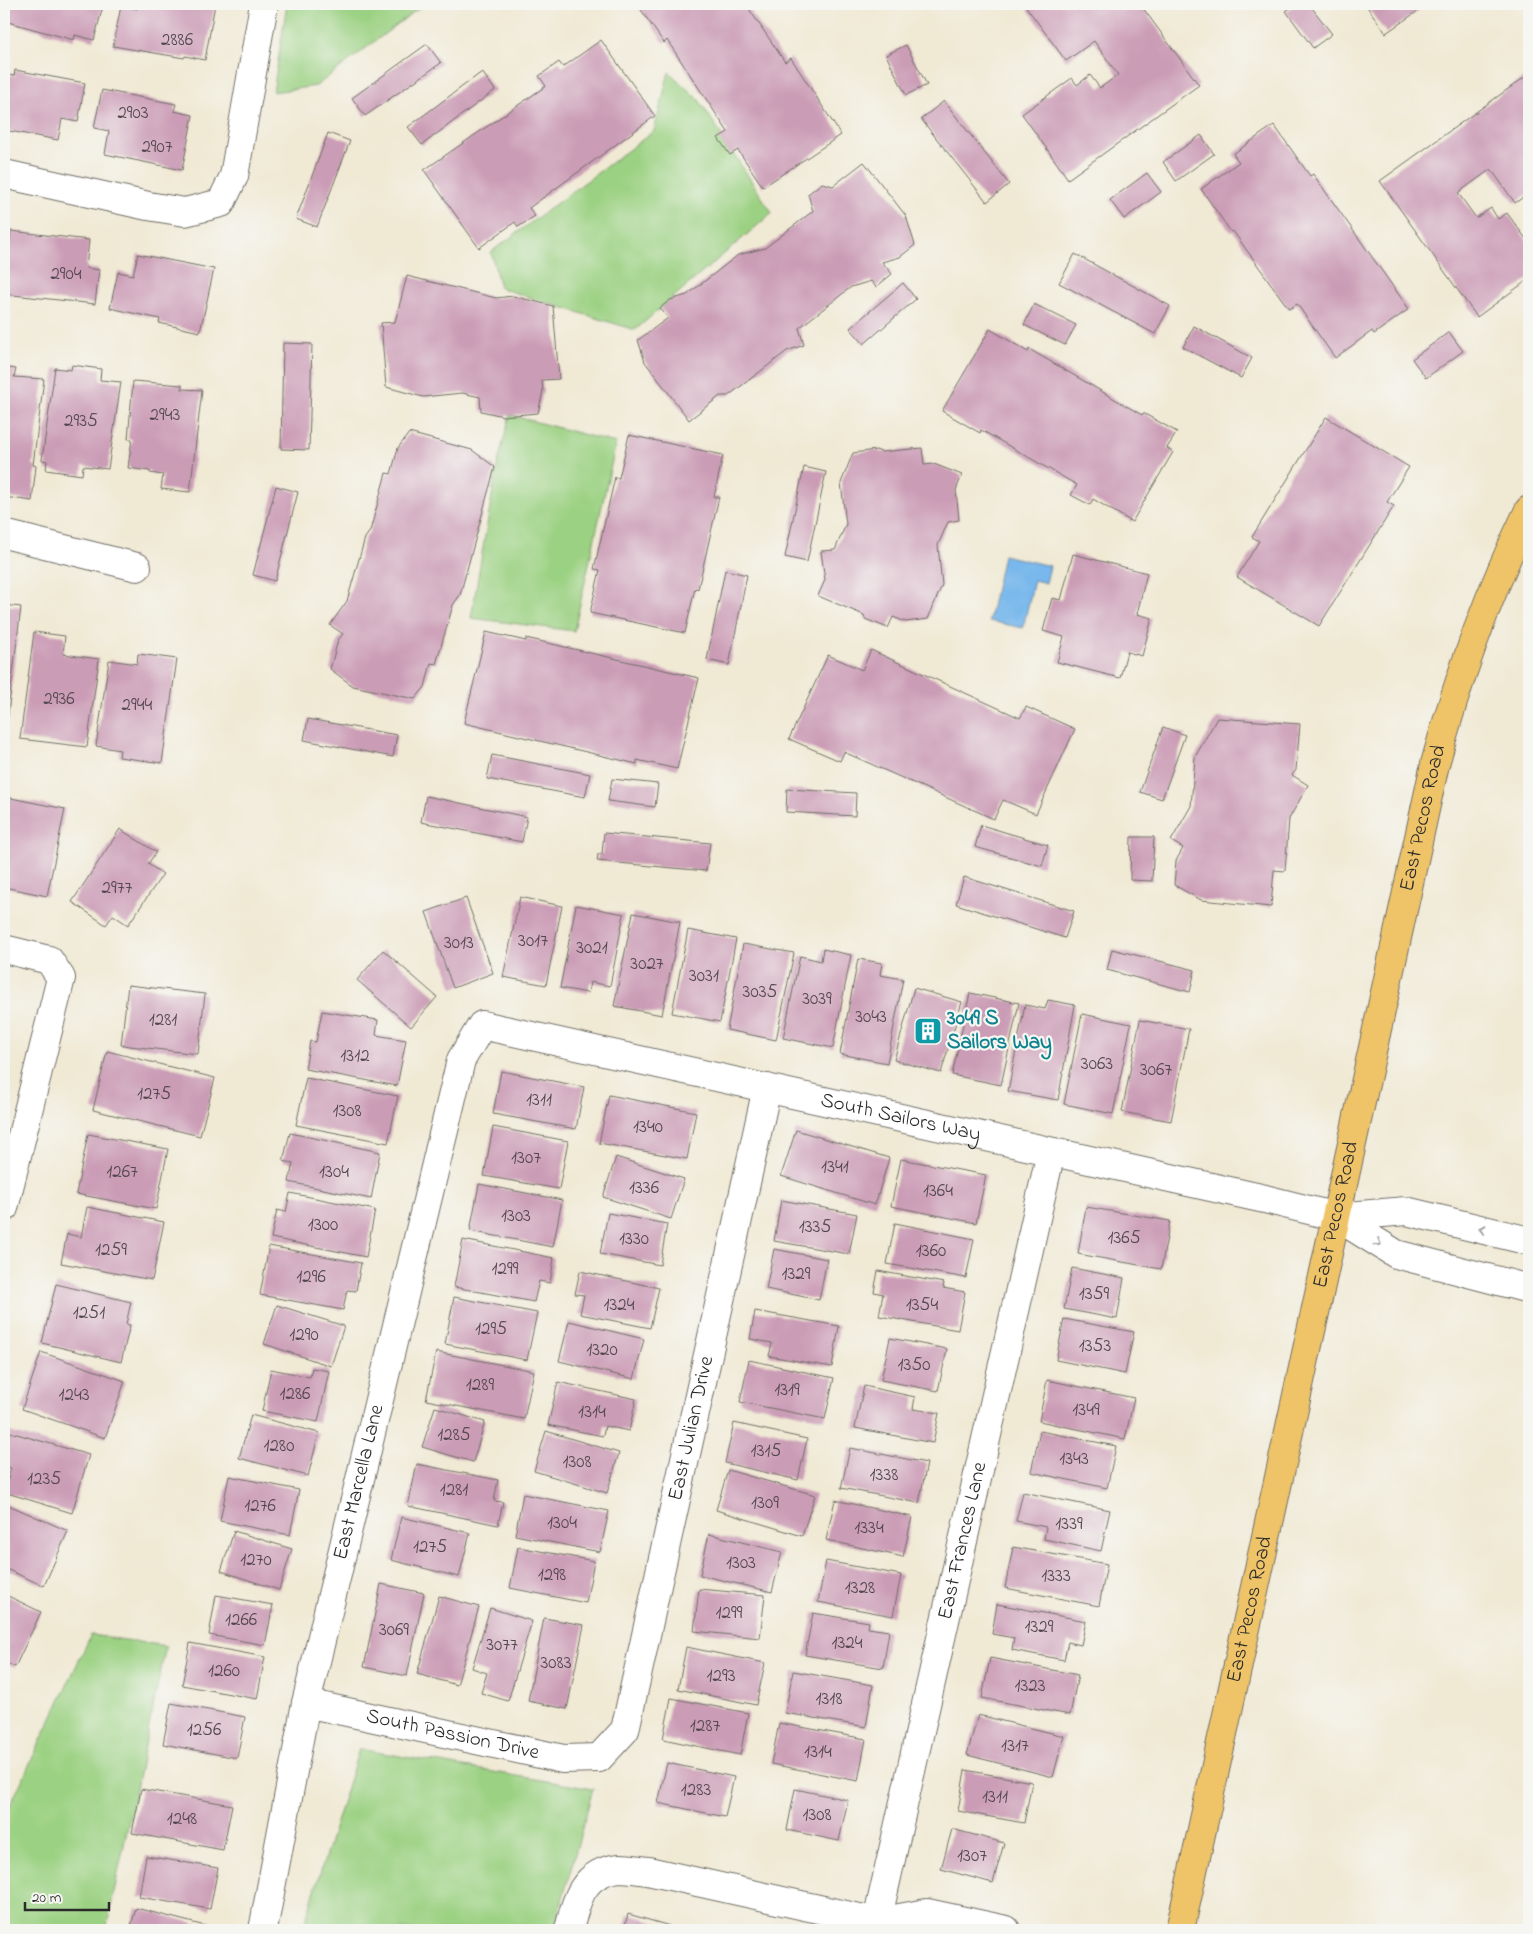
<svg xmlns="http://www.w3.org/2000/svg" width="1533" height="1934" font-family="'Indie Flower',sans-serif">
<rect width="100%" height="100%" fill="#f6f6f2"/>
<filter id="ink" filterUnits="userSpaceOnUse"><feTurbulence type="fractalNoise" baseFrequency=".02" numOctaves="2"/><feDisplacementMap in="SourceGraphic" scale="10" xChannelSelector="R" yChannelSelector="G"/><feConvolveMatrix kernelMatrix="1 2 1 2 8 2 1 2 1" color-interpolation-filters="sRGB"/></filter>
<filter id="wash" filterUnits="userSpaceOnUse"><feTurbulence type="fractalNoise" baseFrequency=".0096" numOctaves="4" result="noise"/><feDisplacementMap in="SourceGraphic" scale="20" xChannelSelector="R" yChannelSelector="G"/><feGaussianBlur stdDeviation="1.12" result="paint"/><feColorMatrix in="noise" values="0 0 0 0 0 0 0 0 0 0 0 0 0 0 0 0 0 1.4 0 .05"/><feComposite in="paint" operator="in"/></filter>
<g filter="url(#wash)">
<rect width="100%" height="100%" fill="#f0e9d4"/>
<path fill="#9bd182" stroke="#637e56" d="M287,4H424L316,86L273,92Z
M669,72L699,100L772,213L635,330L500,288L491,252L654,131Z
M510,415L616,443L574,631L471,618L497,466Z
M91,1635L166,1646L106,1930H4V1818Z
M359,1749L593,1789L554,1930H315L303,1928Z"/>
<path fill="#78b8ec" stroke="#52728c" d="M1003,555L1050,566L1046,583L1034,580L1023,628L989,621Z"/>
<g id="blocks">
<path fill="#cb9cb6" d="M8,4H95L103,6L94,40L75,35L74,40L4,21Z
M138,4H215L205,60L185,56L184,58L113,46L121,6L137,9Z
M643,4H757L749,9L785,62L791,58L841,135L763,187L738,150L730,155L718,138L728,132L667,40L664,43L639,7Z
M1024,4H1140L1199,85L1068,179L1022,114L1072,78L1077,85L1090,75L1100,88L1118,75L1094,41L1066,61Z
M1296,4H1309L1332,34L1313,48L1286,11Z
M1365,4H1428L1386,33Z
M601,40L655,116L529,208L535,216L518,227L515,222L479,248L424,170L546,86L539,76L559,62L563,67Z
M427,44L441,63L365,116L352,98Z
M906,45L927,85L906,95L886,55Z
M15,70L85,83L78,122L62,119L58,140L4,130V74L14,76Z
M482,72L495,90L422,145L408,127Z
M1529,74V193L1515,203L1491,169L1458,193L1476,218L1491,208L1498,219L1507,213L1529,243V279L1477,317L1380,181Z
M102,90L176,104L174,111L193,115L182,170L105,154L109,131L94,128Z
M944,101L1009,184L987,202L921,119Z
M1274,125L1310,176L1313,174L1409,309L1374,334L1372,331L1335,358L1297,304L1289,309L1233,231L1231,232L1201,189L1239,162L1233,154Z
M328,133L350,141L317,227L296,219Z
M1201,135L1214,154L1176,181L1163,162Z
M864,162L906,216L915,245L900,257L882,262L892,274L876,287L871,281L851,287L799,328L804,345L787,351L728,396H720L689,420L645,362L638,340L668,318L660,308L670,300L687,295L738,255L765,248L813,211L808,194L822,183L833,186Z
M1147,173L1161,192L1124,219L1110,200Z
M11,231L89,240L86,268L99,270L95,304L4,294Z
M138,254L214,269L200,332L159,323L160,319L110,308L118,272L133,275Z
M1075,254L1170,306L1155,334L1059,283Z
M407,276L496,298L513,296L553,306L559,379L542,380L543,391L538,413L503,416L481,411L480,397L462,393L423,397L386,387L381,323L395,322Z
M903,283L916,299L864,344L850,328Z
M1034,304L1076,325L1065,345L1024,325Z
M1194,326L1252,358L1241,378L1183,347Z
M990,329L1028,352L1029,349L1142,415L1143,413L1177,432L1167,448L1173,452L1132,522L1093,499L1090,505L1071,495L1077,485L981,430L980,433L942,411Z
M1449,332L1463,351L1426,378L1412,359Z
M283,343L312,344L309,450L281,449Z
M72,365L101,369L100,380L121,382L108,469L83,466L82,475L46,470L47,461L42,460L55,368L71,370Z
M4,367L16,369L14,377L44,379L33,465L36,466L32,501L4,497Z
M133,381L182,385V389L202,390L190,492L161,489L163,475L150,473V471L128,468L132,439H128Z
M1326,417L1409,467L1387,502L1394,506L1319,626L1237,577L1259,541L1252,537Z
M409,433L472,450L495,467L460,595L453,605L436,664L431,663L425,687L415,699L353,686L330,669L338,640L343,634L330,625L347,601L365,538L370,531L386,473L391,474L398,448Z
M629,435L723,455L714,497H719L698,589L695,588L685,633L590,613L600,570L594,569L615,477L619,478Z
M922,448L924,465L934,464L962,475L956,490L959,520L948,522L938,545L942,585L928,619L906,622L893,617L888,628L865,619L864,615L818,596L825,580L821,551L835,550L846,524L841,483L853,453L876,450L881,452Z
M804,467L826,472L807,562L785,557Z
M276,486L298,492L275,581L253,575Z
M1073,554L1147,573L1137,614L1152,618L1142,656L1127,652L1120,678L1057,662L1064,637L1043,631L1052,598L1061,600Z
M725,570L747,575L729,665L707,660Z
M4,605L21,607L7,722H4Z
M34,632L65,636L63,654L99,659L87,747L20,739Z
M486,632L526,641V638L699,678L677,769L637,760V764L464,723Z
M871,650L1020,718L1026,707L1075,729L1036,814L1003,800L994,819L844,752L840,761L789,739L828,655L862,670Z
M138,654L177,659L162,763L119,757L120,750L96,746L109,660L137,664Z
M1217,718L1300,724L1296,770L1292,775L1308,785L1289,819L1285,871L1274,870L1271,907L1201,900L1174,885L1176,861L1183,848L1171,841L1191,806L1195,757Z
M308,719L397,735L393,757L304,740Z
M1163,727L1185,735L1162,799L1140,792Z
M492,755L590,774L585,797L487,779Z
M612,779L658,784L655,807L608,801Z
M787,789L856,793L855,816L786,812Z
M426,796L527,817L522,842L421,822Z
M6,797L65,809L47,896L4,887V810Z
M981,825L1048,845L1042,866L975,847Z
M120,829L156,852L148,864L163,874L128,925L113,915L106,925L72,902Z
M604,833L710,843L706,871L597,861L598,854H602Z
M1131,837H1154L1152,881L1130,880Z
M964,877L1074,911L1065,938L956,904Z
M520,897L562,906L546,985L503,977Z
M466,898L493,973L453,988L426,912Z
M576,905L624,914L610,986L590,982L588,993L560,988Z
M633,913L680,922L662,1015L614,1006Z
M688,930L736,939L720,1022L672,1013Z
M743,944L794,953L776,1040L727,1030Z
M823,949L851,955L833,1048L783,1038L800,956L821,961Z
M1112,949L1195,970L1190,992L1107,970Z
M383,950L437,997L411,1027L357,980Z
M858,959L882,963L880,975L903,979L887,1063L840,1054Z
M128,985L205,994L198,1054L121,1045Z
M914,988L962,1002L941,1073L894,1060Z
M970,993L1019,1003L1001,1085L952,1075Z
M1048,1000L1075,1005L1058,1100L1008,1091L1025,1005L1045,1009Z
M322,1011L378,1020L376,1035L406,1040L397,1086L305,1069L310,1041L316,1042Z
M1082,1014L1131,1024L1113,1114L1064,1104Z
M1140,1020L1189,1029L1171,1121L1122,1112Z
M107,1051L215,1078L200,1136L93,1110Z
M501,1071L584,1087L576,1129L493,1114Z
M306,1078L398,1096L388,1143L296,1125Z
M609,1095L696,1112L687,1159L599,1143Z
M493,1127L568,1141L559,1189L484,1176Z
M796,1130L889,1158L875,1205L781,1176Z
M290,1133L380,1152L371,1199L289,1182L293,1163L283,1161Z
M88,1134L168,1149L156,1209L76,1194Z
M616,1157L684,1179L671,1219L603,1197Z
M901,1159L986,1175L976,1223L891,1206Z
M479,1184L562,1200L553,1247L470,1231Z
M290,1193L375,1210L366,1257L271,1238L277,1210L286,1212Z
M781,1200L857,1214L849,1254L774,1241Z
M87,1207L164,1222L152,1280L61,1263L67,1234L81,1237Z
M1086,1207L1170,1221L1161,1269L1078,1254Z
M608,1213L667,1224L660,1265L600,1254Z
M895,1223L974,1239L966,1278L887,1264Z
M463,1240L554,1258L550,1283L539,1281L534,1302L454,1287Z
M269,1246L361,1263L356,1291L347,1290L343,1310L260,1295Z
M774,1249L827,1259L819,1300L766,1289Z
M1072,1268L1124,1278L1117,1319L1064,1309Z
M580,1271L659,1288L650,1328L580,1314L584,1295L575,1294Z
M878,1271L944,1283L943,1288L965,1292L958,1330L879,1316L883,1294L874,1292Z
M56,1284L131,1302L126,1324L130,1325L121,1362L42,1343Z
M454,1297L537,1313L527,1360L445,1344Z
M277,1305L344,1326L331,1366L264,1344Z
M755,1311L839,1326L832,1367L769,1356L772,1343L750,1339Z
M1064,1319L1134,1332L1125,1374L1056,1360Z
M569,1321L644,1339L634,1379L559,1361Z
M890,1338L947,1349L938,1391L881,1380Z
M41,1352L125,1381L105,1438L22,1409Z
M436,1352L534,1371L524,1419L426,1400Z
M749,1360L834,1378L825,1419L740,1402Z
M312,1368L329,1371L318,1422L262,1411L271,1369L310,1377Z
M1047,1380L1134,1398L1125,1439L1039,1421Z
M558,1382L636,1399L629,1431L605,1426L603,1436L548,1425Z
M864,1386L915,1397L913,1409L939,1413L933,1443L855,1428Z
M435,1407L485,1422L473,1462L422,1447Z
M251,1415L319,1433L308,1476L239,1458Z
M734,1423L807,1439L798,1480L725,1463Z
M546,1431L619,1453L607,1493L534,1471Z
M1040,1431L1116,1446L1107,1488L1031,1472Z
M10,1432L89,1455L72,1513L4,1492L11,1468L4,1466V1452Z
M850,1448L927,1463L919,1503L841,1488Z
M417,1464L498,1480L494,1501L503,1502L498,1525L408,1506Z
M728,1470L815,1495L802,1536L716,1510Z
M229,1476L299,1490L290,1535L220,1521Z
M1023,1492L1110,1510L1101,1551L1044,1539L1046,1527L1016,1521Z
M523,1494L609,1511L600,1552L515,1535Z
M835,1500L912,1517L903,1557L826,1540Z
M4,1503L68,1531L44,1586L4,1568Z
M401,1517L470,1533L459,1577L391,1560Z
M234,1531L292,1549L279,1590L221,1571Z
M709,1534L782,1552L772,1592L700,1575Z
M518,1547L594,1561L586,1603L510,1588Z
M1013,1547L1107,1564L1099,1606L1005,1588Z
M826,1561L901,1575L893,1616L818,1602Z
M381,1584L424,1593L407,1676L364,1667Z
M699,1589L765,1595L760,1638L694,1631Z
M4,1594L41,1612L15,1667L4,1662Z
M216,1595L273,1605L265,1645L209,1635Z
M439,1596L479,1607L457,1685L417,1674Z
M997,1604L1086,1621L1081,1645L1068,1642L1064,1660L1012,1650L1014,1638L992,1634Z
M490,1608L532,1621L508,1701L481,1693L487,1673L472,1668Z
M813,1613L869,1622L868,1628L889,1631L883,1668L805,1655Z
M544,1618L584,1625L567,1709L528,1701Z
M190,1643L265,1657L257,1699L182,1685Z
M686,1647L765,1663L756,1705L678,1689Z
M990,1658L1078,1675L1070,1715L982,1698Z
M793,1671L873,1685L866,1727L785,1713Z
M671,1698L748,1713L740,1755L663,1739Z
M171,1703L245,1717L237,1758L163,1744Z
M978,1715L1064,1736L1053,1777L967,1755Z
M779,1723L866,1739L858,1781L771,1764Z
M667,1763L734,1777L725,1817L658,1803Z
M965,1770L1032,1782L1024,1823L958,1811Z
M141,1789L232,1805L223,1850L132,1833Z
M795,1789L848,1800L839,1841L787,1830Z
M952,1829L1004,1843L993,1883L941,1869Z
M146,1856L218,1868L210,1909L139,1897Z
M136,1908L213,1928V1930H130Z
M628,1914L684,1930H624Z"/>
</g>
</g>
<g filter="url(#ink)">
<use href="#blocks" fill-opacity="0" stroke="#706e66" stroke-width="1"/>
<g fill="none" stroke-linecap="round" stroke-linejoin="round">
<defs>
<g id="minor">
<path d="M4,174L148,206L185,212L221,203L234,176L264,4"/>
<path d="M4,534L137,567"/>
<path d="M4,949L49,960L61,978L4,1208"/>
<path d="M1337,1217L1406,1211L1529,1241"/>
<path id="s1" d="M306,1703L563,1759L599,1758L625,1730L767,1088"/>
<path d="M877,1922L927,1913L1006,1930"/>
<path id="s2" d="M263,1930L306,1703L461,1060L482,1025L1265,1199L1337,1217L1396,1254L1529,1289"/>
<path d="M569,1930C576,1900 583,1871 620,1868C629,1868 639,1870 648,1871L877,1922L890,1930"/>
<path id="s3" d="M875,1930L1051,1152"/>
</g>
<g id="major">
<path id="s4" d="M1180,1930L1435,764C1459,675 1489,592 1529,510"/>
</g>
</defs>
<use href="#minor" stroke="#706e66" stroke-width="30"/>
<use href="#major" stroke="#706e66" stroke-width="30"/>
<use href="#minor" stroke="#fff" stroke-width="28"/>
<use href="#major" stroke="#efc469" stroke-width="28"/>
</g>
<defs><path id="oneway-chevron" d="M-2-3.5L2.5 0L-2 3.5" fill="none" stroke-width="1.6" stroke-linecap="round" stroke-linejoin="round" transform="scale(1.25)"/></defs>
<g stroke="#a0a0a0">
<use href="#oneway-chevron" transform="translate(1482 1229) rotate(-166)"/>
<use href="#oneway-chevron" transform="translate(1378 1243) rotate(33)"/>
</g>
</g>
<defs>
<symbol id="building-square" viewBox="-11 -11 22 22"><rect x="-9" y="-9" width="18" height="18" rx="4" fill="#0f9aa8" stroke="#f6f6f2"/><path d="M-4-6H4V6H1V3H-1V6H-4ZM-2.5-4.3h1.7v1.8h-1.7ZM.8-4.3h1.7v1.8H.8ZM-2.5-1h1.7V.8h-1.7ZM.8-1h1.7V.8H.8Z" fill="#fff"/></symbol>
</defs>
<g fill-rule="evenodd">
<use href="#building-square" x="912" y="1015" width="32" height="32"/>
</g>
<g text-anchor="middle" dominant-baseline="central" stroke-width="4.5" stroke-linejoin="round" paint-order="stroke">
<g font-size="19" fill="#53474e">
<text x="177" y="40">2886</text>
<text x="133" y="113">2903</text>
<text x="157" y="147">2907</text>
<text x="66" y="274">2904</text>
<text x="165" y="415">2943</text>
<text x="81" y="421">2935</text>
<text x="59" y="699">2936</text>
<text x="137" y="705">2944</text>
<text x="117" y="888">2977</text>
<text x="533" y="941">3017</text>
<text x="459" y="943">3013</text>
<text x="592" y="948">3021</text>
<text x="647" y="964">3027</text>
<text x="704" y="976">3031</text>
<text x="760" y="992">3035</text>
<text x="817" y="999">3039</text>
<text x="871" y="1017">3043</text>
<text x="163" y="1020">1281</text>
<text x="355" y="1056">1312</text>
<text x="1097" y="1064">3063</text>
<text x="1156" y="1070">3067</text>
<text x="154" y="1094">1275</text>
<text x="539" y="1100">1311</text>
<text x="347" y="1111">1308</text>
<text x="648" y="1127">1340</text>
<text x="526" y="1158">1307</text>
<text x="835" y="1167">1341</text>
<text x="122" y="1172">1267</text>
<text x="334" y="1172">1304</text>
<text x="644" y="1188">1336</text>
<text x="938" y="1191">1364</text>
<text x="516" y="1216">1303</text>
<text x="323" y="1225">1300</text>
<text x="815" y="1227">1335</text>
<text x="1124" y="1238">1365</text>
<text x="634" y="1239">1330</text>
<text x="111" y="1250">1259</text>
<text x="931" y="1251">1360</text>
<text x="505" y="1269">1299</text>
<text x="796" y="1274">1329</text>
<text x="311" y="1277">1296</text>
<text x="1094" y="1294">1359</text>
<text x="619" y="1305">1324</text>
<text x="922" y="1305">1354</text>
<text x="89" y="1313">1251</text>
<text x="491" y="1329">1295</text>
<text x="304" y="1335">1290</text>
<text x="1095" y="1346">1353</text>
<text x="602" y="1350">1320</text>
<text x="914" y="1365">1350</text>
<text x="480" y="1385">1289</text>
<text x="787" y="1390">1319</text>
<text x="295" y="1394">1286</text>
<text x="74" y="1395">1243</text>
<text x="1086" y="1410">1349</text>
<text x="592" y="1412">1314</text>
<text x="454" y="1435">1285</text>
<text x="279" y="1446">1280</text>
<text x="766" y="1451">1315</text>
<text x="1074" y="1459">1343</text>
<text x="577" y="1462">1308</text>
<text x="884" y="1475">1338</text>
<text x="44" y="1479">1235</text>
<text x="454" y="1490">1281</text>
<text x="765" y="1503">1309</text>
<text x="260" y="1506">1276</text>
<text x="562" y="1523">1304</text>
<text x="1069" y="1524">1339</text>
<text x="869" y="1528">1334</text>
<text x="430" y="1547">1275</text>
<text x="256" y="1560">1270</text>
<text x="741" y="1563">1303</text>
<text x="552" y="1575">1298</text>
<text x="1056" y="1576">1333</text>
<text x="860" y="1588">1328</text>
<text x="729" y="1613">1299</text>
<text x="241" y="1620">1266</text>
<text x="1039" y="1627">1329</text>
<text x="394" y="1630">3069</text>
<text x="847" y="1643">1324</text>
<text x="502" y="1645">3077</text>
<text x="556" y="1663">3083</text>
<text x="224" y="1671">1260</text>
<text x="721" y="1676">1293</text>
<text x="1030" y="1686">1323</text>
<text x="829" y="1699">1318</text>
<text x="705" y="1726">1287</text>
<text x="204" y="1730">1256</text>
<text x="1015" y="1746">1317</text>
<text x="818" y="1752">1314</text>
<text x="696" y="1790">1283</text>
<text x="995" y="1797">1311</text>
<text x="817" y="1815">1308</text>
<text x="182" y="1819">1248</text>
<text x="972" y="1856">1307</text>
</g>
<g font-size="21" fill="#2b2b2b" stroke="#f6f6f2">
<text stroke="none"><textPath href="#s4" startOffset="1138">East Pecos Road</textPath></text>
<text stroke="none"><textPath href="#s2" startOffset="1362">South Sailors Way</textPath></text>
<text stroke="none"><textPath href="#s4" startOffset="732">East Pecos Road</textPath></text>
<text stroke="none"><textPath href="#s1" startOffset="646">East Julian Drive</textPath></text>
<text stroke="none"><textPath href="#s2" startOffset="458">East Marcella Lane</textPath></text>
<text stroke="none"><textPath href="#s3" startOffset="399">East Frances Lane</textPath></text>
<text stroke="none"><textPath href="#s4" startOffset="328">East Pecos Road</textPath></text>
<text stroke="none"><textPath href="#s1" startOffset="150">South Passion Drive</textPath></text>
</g>
<g font-size="21" font-weight="bold" fill="#0d838f" stroke="#f6f6f2" text-anchor="start">
<text x="947" y="1019">3049 S<tspan x="947" dy="24">Sailors Way</tspan></text>
</g>
</g>
<rect width="1533" height="1934" fill="none" stroke="#f6f6f2" stroke-width="20"/>
<path d="M25 1902v8h84v-8" fill="none" stroke="#2b2b2b" stroke-width="2.5"/>
<text x="32" y="1902" font-size="15" fill="#2b2b2b" stroke="#f6f6f2" stroke-width="4" paint-order="stroke">20 m</text>
</svg>
